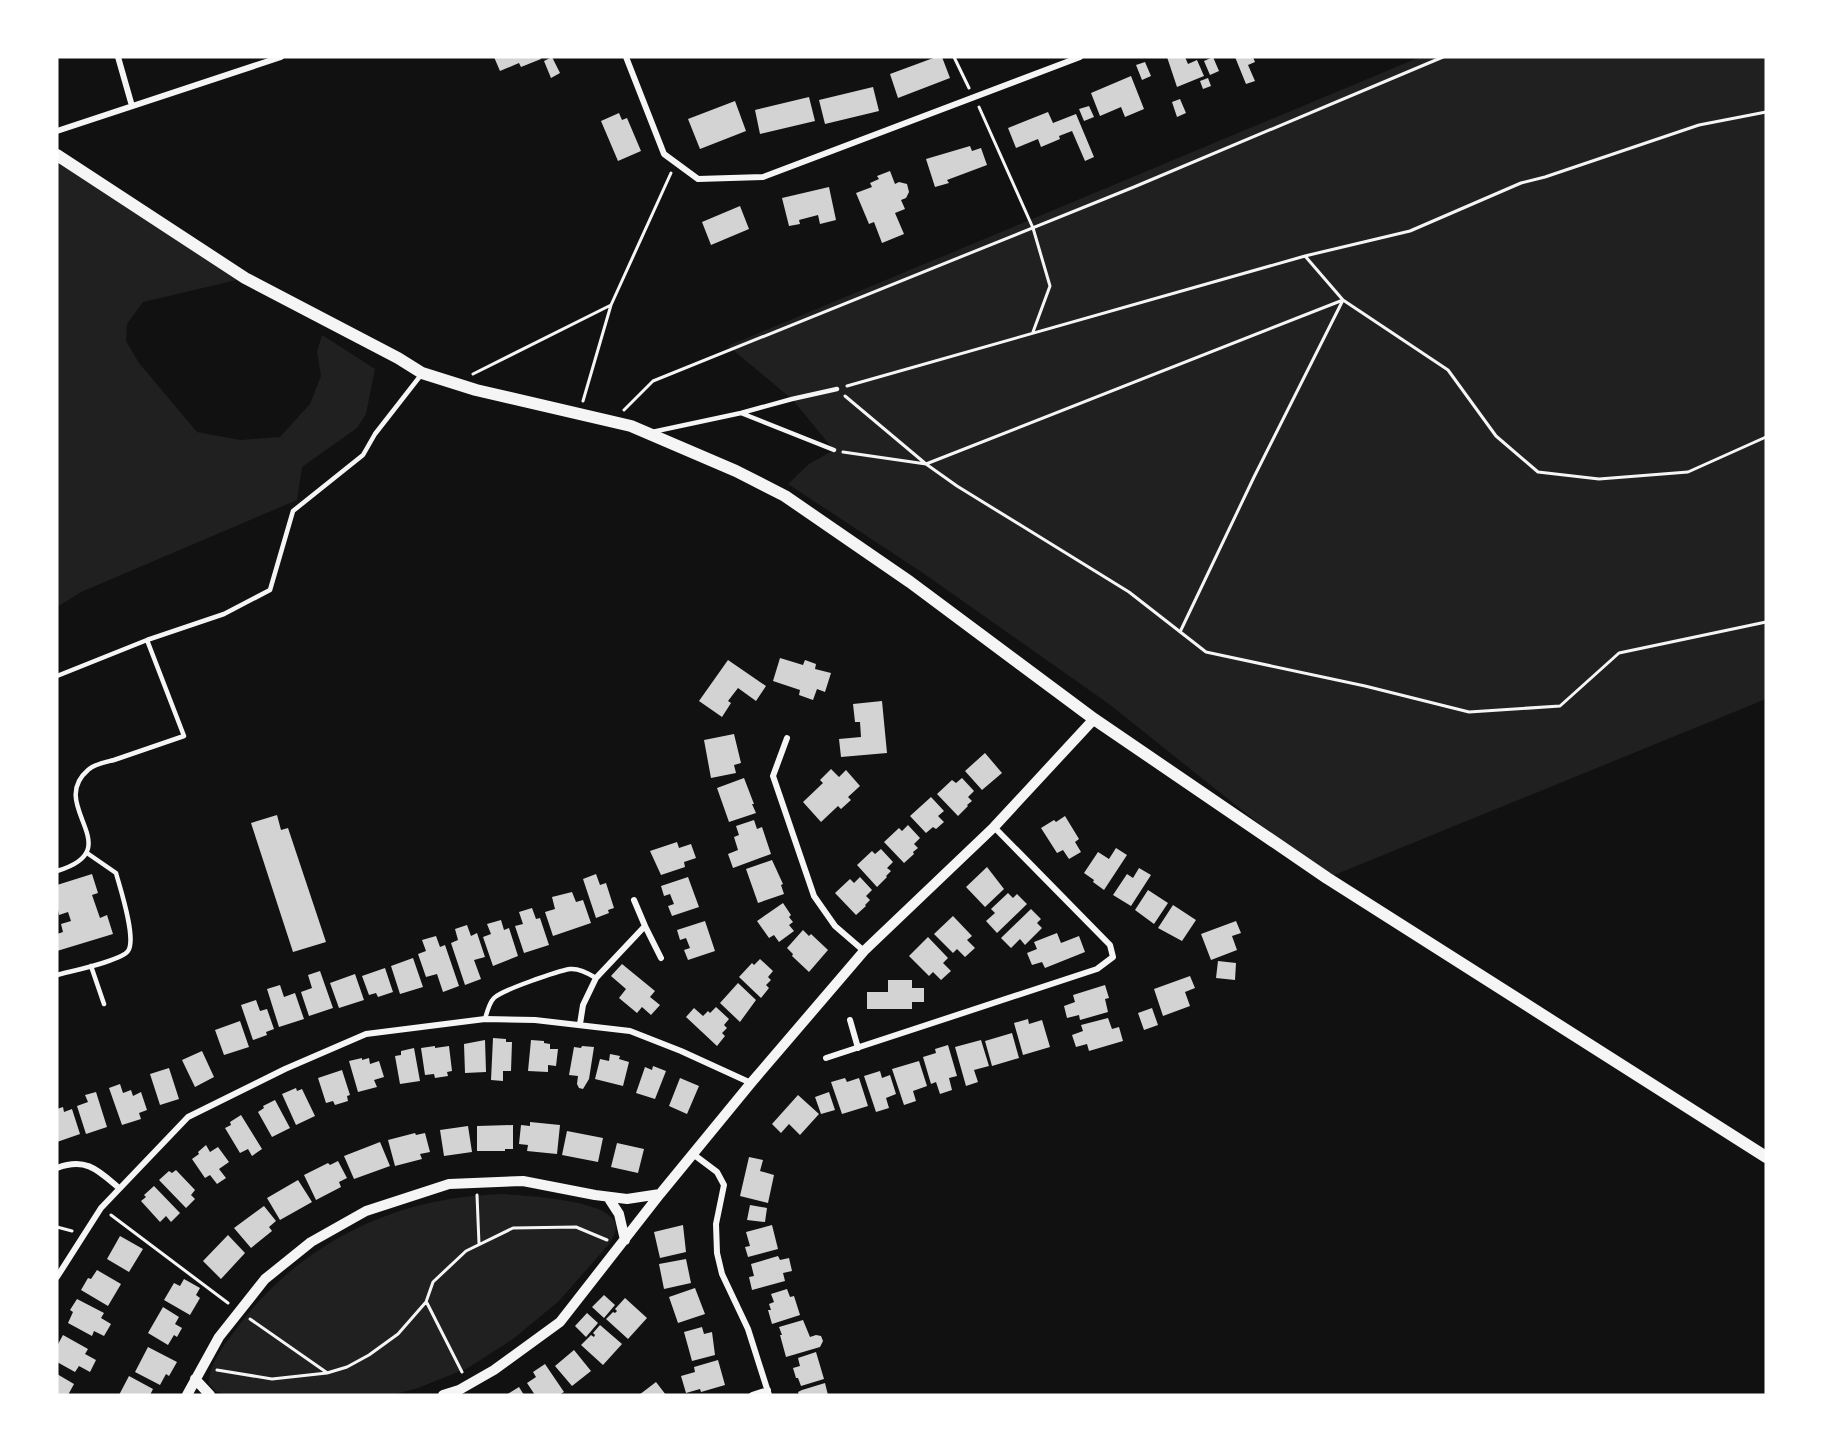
<svg xmlns="http://www.w3.org/2000/svg" width="1823" height="1452" font-family="Jost,sans-serif">
<rect width="100%" height="100%" fill="#111"/>
<path fill="#202020" d="M1420,57H1766V699L1327,878L1109,704L923,573L788,484L809,464L834,450L792,399L728,346Z
M57,155L245,278L143,302L127,324L126,341L139,363L197,432L240,440L280,437L310,404L321,376L317,352L322,335L375,369L366,414L357,428L302,467L297,500L81,592L57,607Z
M503,1194C527,1196 596,1199 612,1218C620,1226 614,1236 609,1244L559,1301L513,1339L468,1368L418,1388L392,1395H227L215,1391L209,1384C209,1361 227,1342 240,1324C288,1261 357,1218 434,1202C457,1197 480,1195 503,1194Z"/>
<path fill="#d3d3d3" d="M494,57H540L541,59L521,67L519,63L500,71Z
M552,57L560,73L551,78L544,61Z
M936,57H942L950,78L898,98L890,74Z
M1167,57H1185L1188,64L1197,60L1204,76L1177,87Z
M1213,57L1219,71L1210,75L1204,61Z
M1235,57H1253L1255,62L1248,65L1255,81L1246,84Z
M1145,62L1151,76L1142,80L1136,65Z
M1131,76L1144,109L1125,117L1121,107L1100,116L1091,93Z
M1208,78L1211,86L1203,89L1200,81Z
M873,87L879,111L825,124L819,100Z
M809,97L815,121L760,134L755,110Z
M1180,99L1186,113L1177,117L1172,102Z
M735,101L746,131L700,149L688,119Z
M1089,106L1094,117L1084,121L1079,109Z
M1048,112L1053,123L1076,114L1094,157L1085,161L1072,131L1059,136L1060,139L1041,147L1038,139L1016,148L1008,128Z
M619,113L622,120L627,118L641,151L618,161L601,121Z
M970,146L972,151L981,148L987,165L947,180L949,183L935,187L926,159Z
M890,171L895,184L899,182L907,184L909,192L906,198L901,200L905,209L895,213L904,234L882,243L874,222L869,224L856,193L872,187L870,183L879,179L877,176Z
M829,187L836,220L820,224L818,215L799,220L800,224L789,226L782,198Z
M740,206L749,229L711,245L702,222Z
M780,658L803,665L805,660L816,664L815,669L831,673L825,692L817,689L813,700L799,695L800,690L773,681Z
M728,660L766,686L756,701L738,688L728,701L731,703L722,717L699,701Z
M882,701L887,753L841,757L839,739L861,737L860,722H855L853,704Z
M734,734L741,763L734,765L736,773L711,778L704,740Z
M985,753L1002,773L982,790L965,771Z
M831,769L839,777L846,770L860,786L848,797L851,800L841,809L838,806L821,822L803,802L823,783L820,780Z
M744,778L754,804H752L756,813L729,822L717,788Z
M962,778L974,791L968,797L972,801L967,805L968,806L958,816L937,794L952,780L956,783Z
M931,797L944,811L938,816L944,822L936,829L933,827L926,833L910,816Z
M277,815L281,830L288,828L326,942L293,952L251,823Z
M1065,816L1079,839L1075,842L1081,852L1069,859L1063,850L1057,853L1041,828L1054,820L1056,822Z
M754,820L757,829L762,827L771,854L733,868L728,854L738,850L734,837L739,835L736,826Z
M908,825L920,838L914,844L918,848L913,852L914,854L904,863L884,842L899,828L902,831Z
M677,842L679,848L691,844L696,858L684,862L685,867L661,875L650,851Z
M1116,848L1127,855L1104,890L1093,882L1094,880L1084,873L1098,852L1109,859Z
M881,849L893,862L887,868L891,871L886,876L887,877L877,887L857,865L872,851L875,854Z
M772,860L783,884L781,885L784,894L758,903L746,869Z
M987,867L1004,889L985,907L966,887Z
M1139,868L1151,875L1131,906L1113,895L1127,874L1133,878Z
M92,874L98,893L92,895L100,918L107,915L113,934L57,951V934L63,932L61,924L71,921L68,912L59,915L57,905V885Z
M596,874L600,885L606,883L614,908L608,910L609,913L596,918L583,879Z
M688,877L699,907L672,916L668,906L674,904L670,894L664,896L661,886Z
M860,877L872,890L866,896L870,900L865,905L866,906L856,915L835,893L850,879L854,883Z
M1148,890L1168,903L1154,924L1135,910Z
M572,892L576,902L583,900L591,923L553,936L545,912L555,909L552,897Z
M1008,893L1013,898L1017,894L1027,904L997,933L986,921L995,913L991,909Z
M783,903L791,915L789,917L793,922L789,925L794,931L779,942L774,935L769,938L757,921Z
M1173,905L1196,920L1182,941L1158,928Z
M532,908L536,919L540,918L549,945L524,953L515,926L523,924L519,912Z
M1031,909L1041,919L1037,923L1042,928L1025,945L1020,939L1011,948L1001,938Z
M953,916L972,936L967,940L975,948L965,957L957,949L953,953L934,934Z
M501,920L504,930L509,928L518,956L493,966L483,937L491,934L487,924Z
M705,921L715,951L688,960L684,950L690,948L686,938L680,940L677,930Z
M1236,921L1241,933L1232,936L1237,950L1211,960L1201,934Z
M467,925L471,936L477,933L485,957L474,960L481,979L465,985L451,943L458,940L455,929Z
M803,930L809,936L811,934L828,950L809,972L792,956L793,954L787,948Z
M1057,933L1061,943L1079,936L1085,952L1045,968L1042,962L1032,965L1027,953L1037,949L1034,942Z
M436,936L440,947L445,945L459,986L443,992L437,974L426,977L418,954L426,951L422,940Z
M928,937L948,958L943,963L951,971L941,980L933,972L929,976L909,956Z
M413,958L423,987L400,994L391,966Z
M760,959L773,971L768,977L771,980L766,985L769,988L761,998L739,977L752,963L754,965Z
M1218,961L1236,963L1235,980L1216,978Z
M622,964L655,991L650,997L660,1005L651,1015L642,1007L637,1013L619,998L626,989L611,976Z
M385,968L393,992L378,997L376,993L369,995L362,976Z
M320,971L333,1008L309,1016L301,992L312,988L308,975Z
M355,974L364,1000L339,1008L330,983Z
M1190,976L1195,988L1185,992L1190,1006L1163,1016L1154,989Z
M888,980H912V988H924V1002H912V1009H867V992H888Z
M738,983L756,1000L740,1022L720,1003Z
M280,985L284,997L295,993L304,1019L279,1027L267,989Z
M1105,985L1109,998L1105,999L1108,1012L1080,1020L1079,1015L1067,1018L1064,1006L1075,1002L1073,995Z
M256,1000L260,1011L267,1009L274,1029L266,1032L267,1035L253,1040L241,1005Z
M716,1007L729,1019L724,1025L727,1028L722,1033L725,1036L717,1046L686,1017L694,1008L703,1016L708,1011L710,1013Z
M1152,1008L1158,1025L1144,1030L1138,1013Z
M1108,1018L1112,1029L1119,1027L1123,1041L1089,1051L1087,1044L1076,1047L1072,1035L1083,1031L1081,1025Z
M1028,1019L1029,1024L1042,1020L1050,1047L1023,1055L1014,1023Z
M240,1021L249,1047L224,1055L215,1030Z
M1012,1033L1019,1058L992,1066L985,1041Z
M493,1038L506,1039V1042H512L511,1071H503V1081L491,1080Z
M485,1040L486,1072L465,1073L464,1044Z
M531,1040L544,1041V1043L550,1044V1049H558L556,1066L548,1065V1072L528,1071Z
M981,1040L989,1066L974,1070L978,1082L966,1086L955,1047Z
M948,1045L957,1076L949,1078L952,1090L940,1094L936,1082L931,1084L923,1057L936,1053L935,1049Z
M435,1046V1048L449,1046L452,1071L447,1072L448,1076L435,1078L434,1074L425,1075L421,1048Z
M582,1046L594,1047L589,1079L583,1089L579,1088L577,1084L578,1076L569,1075L574,1047L581,1048Z
M414,1048L420,1081L400,1084L395,1056L401,1055V1051Z
M202,1051L214,1077L195,1087L182,1060Z
M610,1054L620,1056L619,1059L629,1062L623,1086L595,1079L600,1059L609,1061Z
M362,1058V1060L369,1058L370,1064L379,1061L384,1077L374,1080L377,1087L358,1092L349,1061Z
M919,1061L927,1086L913,1091L916,1101L904,1105L892,1069Z
M653,1066L666,1071L655,1099L636,1093L645,1067L652,1070Z
M169,1068L179,1099L160,1105L150,1074Z
M342,1070L350,1095L347,1096L348,1101L335,1105L333,1101L326,1103L318,1078Z
M880,1071L882,1078L890,1075L896,1094L886,1098L889,1108L876,1112L864,1076Z
M680,1078L699,1086L687,1114L669,1106Z
M845,1078L847,1082L859,1078L868,1106L842,1114L831,1082Z
M120,1084L123,1093L131,1090L133,1096L141,1092L147,1110L139,1113L141,1119L122,1125L109,1088Z
M296,1088L297,1091L302,1089L315,1116L296,1125L282,1094Z
M96,1092L107,1127L86,1134L77,1106L88,1102L85,1095Z
M829,1092L835,1110L821,1114L815,1097Z
M798,1095L819,1114L800,1135L789,1124L781,1133L772,1124Z
M275,1100L290,1128L272,1137L258,1112L264,1108L263,1106Z
M63,1107L64,1112L72,1109L80,1134L57,1142V1109Z
M241,1115L262,1149L252,1156L248,1149L240,1153L225,1128L231,1125L230,1122Z
M530,1122L560,1125L557,1154L527,1151L528,1145L519,1144L521,1125L530,1126Z
M513,1125V1149H505V1151H477V1126Z
M468,1126L472,1152L444,1156L440,1130Z
M567,1131L603,1138L598,1162L562,1155Z
M415,1133L416,1135L425,1133L430,1152L420,1154L422,1159L395,1166L388,1140Z
M380,1142L390,1166L354,1179L344,1156Z
M617,1143L644,1149L638,1173L611,1167Z
M206,1145L210,1152L218,1147L229,1162L219,1169L226,1178L217,1184L210,1175L205,1178L192,1159L199,1154L198,1152Z
M749,1157L763,1160L760,1171L774,1175L768,1203L740,1196Z
M338,1161L347,1178L339,1182L341,1187L316,1200L304,1175L328,1163L330,1165Z
M176,1170L195,1190L191,1195L195,1199L186,1208L159,1180L169,1171L172,1173Z
M298,1180L312,1202L280,1220L267,1198Z
M154,1186L180,1213L171,1222L166,1216L160,1222L141,1201L146,1197L144,1195Z
M750,1205L767,1208L765,1222L747,1220Z
M264,1206L276,1221L269,1227L272,1231L251,1248L234,1228Z
M683,1225L686,1252L660,1258L654,1232Z
M772,1225L778,1249L748,1257L745,1247L750,1246L746,1232Z
M228,1235L245,1253L221,1279L203,1261Z
M120,1236L143,1249L129,1272L107,1259Z
M778,1256L780,1260L789,1258L792,1271L783,1273L785,1281L752,1290L749,1277L754,1276L751,1264Z
M686,1259L691,1283L664,1289L659,1264Z
M97,1270L121,1284L108,1306L81,1290L88,1278L91,1279Z
M184,1279L200,1288L196,1295L200,1298L190,1315L164,1300L174,1283L180,1286Z
M695,1288L705,1314L678,1323L669,1297Z
M787,1289L790,1297L794,1296L800,1315L772,1324L768,1310H771L769,1304L774,1302L771,1294Z
M604,1295L615,1305L604,1318L592,1307Z
M625,1298L647,1318L628,1339L606,1319L613,1312L615,1313L617,1311L615,1309Z
M77,1299L104,1313L101,1318L111,1324L104,1336L94,1331L92,1336L68,1323L73,1312L70,1310Z
M163,1307L179,1317L175,1324L182,1328L177,1337L174,1335L168,1345L148,1333Z
M587,1313L598,1323L586,1337L575,1326Z
M803,1320L810,1337L816,1335L821,1336L823,1341L820,1347L786,1357L780,1335H782L779,1327Z
M600,1325L622,1344L603,1365L581,1345L591,1335L594,1337L595,1335L593,1333Z
M702,1327L704,1334L712,1332L715,1355L692,1361L684,1332Z
M63,1335L88,1349L85,1354L96,1360L90,1372L79,1366L75,1372L57,1362V1346Z
M148,1347L177,1362L169,1376L166,1374L160,1385L135,1372Z
M574,1350L591,1371L572,1386L555,1366Z
M816,1352L824,1379L801,1386L798,1378H796L793,1368L800,1366L798,1358Z
M718,1360L725,1385L701,1392L700,1389L686,1393L681,1376L695,1372L694,1367Z
M545,1364L564,1392L559,1395H535L527,1383L536,1377L533,1372Z
M57,1374L74,1384L68,1395H57Z
M129,1376L153,1389L150,1395H119Z
M656,1382L666,1395H639Z
M825,1383L828,1395H799L798,1392L802,1390Z
M519,1387L524,1395H506Z"/>
<g fill="none" stroke-linecap="round" stroke-linejoin="round">
<path stroke="#f5f5f5" stroke-width="3" d="M954,57L969,88
M979,107L1033,228L1050,286L1033,332
M1305,256L1343,300L1448,370L1496,436L1538,472L1599,479L1688,472L1766,437
M473,374L611,305L671,173
M847,386L1305,256L1410,231L1521,183L1545,177L1699,125L1766,112
M845,396L926,464L1343,300
M583,401L611,305
M624,410L653,381L1134,187L1443,57
M843,452L926,464L957,486L1129,592L1206,652L1365,686L1469,712L1560,706L1619,653L1766,622
M1180,632L1254,477L1343,300
M477,1195L479,1244
M111,1215L228,1303
M57,1227L72,1231
M427,1303L462,1372
M250,1319L326,1372
M217,1370L272,1379L327,1373L347,1367L369,1355L398,1334L426,1302L433,1282L466,1251L513,1228L576,1227L607,1240"/>
<path stroke="#f5f5f5" stroke-width="4.5" d="M741,413L834,450
M652,432L741,413L792,399L837,389
M57,676L147,640
M57,871C131,849 46,806 88,770C94,764 106,762 114,760C137,752 161,744 184,736L147,640L224,614L270,590L293,511L363,455L375,434L421,375
M91,966L104,1004
M57,975C71,971 121,961 128,951C137,939 120,888 116,873L87,853
M485,1019C487,1012 489,1003 494,998C502,990 558,971 570,969C579,968 588,973 596,978"/>
<path stroke="#f5f5f5" stroke-width="6" d="M118,57L132,106
M626,57L664,154L698,179L763,177L1080,57
M57,131L281,57
M787,738L773,776L814,896L835,926L864,951
M634,900L645,926
M850,1020L858,1048
M580,1024L583,1005L596,978L645,926L661,958
M826,1058L1097,969L1113,957L1110,945L994,827
M693,1154L717,1172L724,1185L716,1224L717,1253L722,1274L748,1329L769,1395
M57,1168C86,1157 98,1170 119,1188
M57,1277L101,1208L188,1117L285,1069L366,1034L485,1019L535,1020L630,1031L681,1051L751,1083
M752,1395L768,1390"/>
<path stroke="#f5f5f5" stroke-width="10" d="M608,1197L619,1214L625,1240
M195,1379L210,1395
M187,1395L219,1337L265,1279L311,1242L366,1211L449,1184L523,1181L595,1195L627,1199L660,1194
M443,1395L459,1390L494,1370L560,1322L660,1194L751,1083L864,951L994,827L1094,719"/>
<path stroke="#f5f5f5" stroke-width="12" d="M57,155L245,278L398,358L422,373L476,390L631,426L736,471L785,496L910,582L1094,719L1327,878L1766,1157"/>
</g>
<rect width="1823" height="1452" fill="none" stroke="#ffffff" stroke-width="117"/>
</svg>
